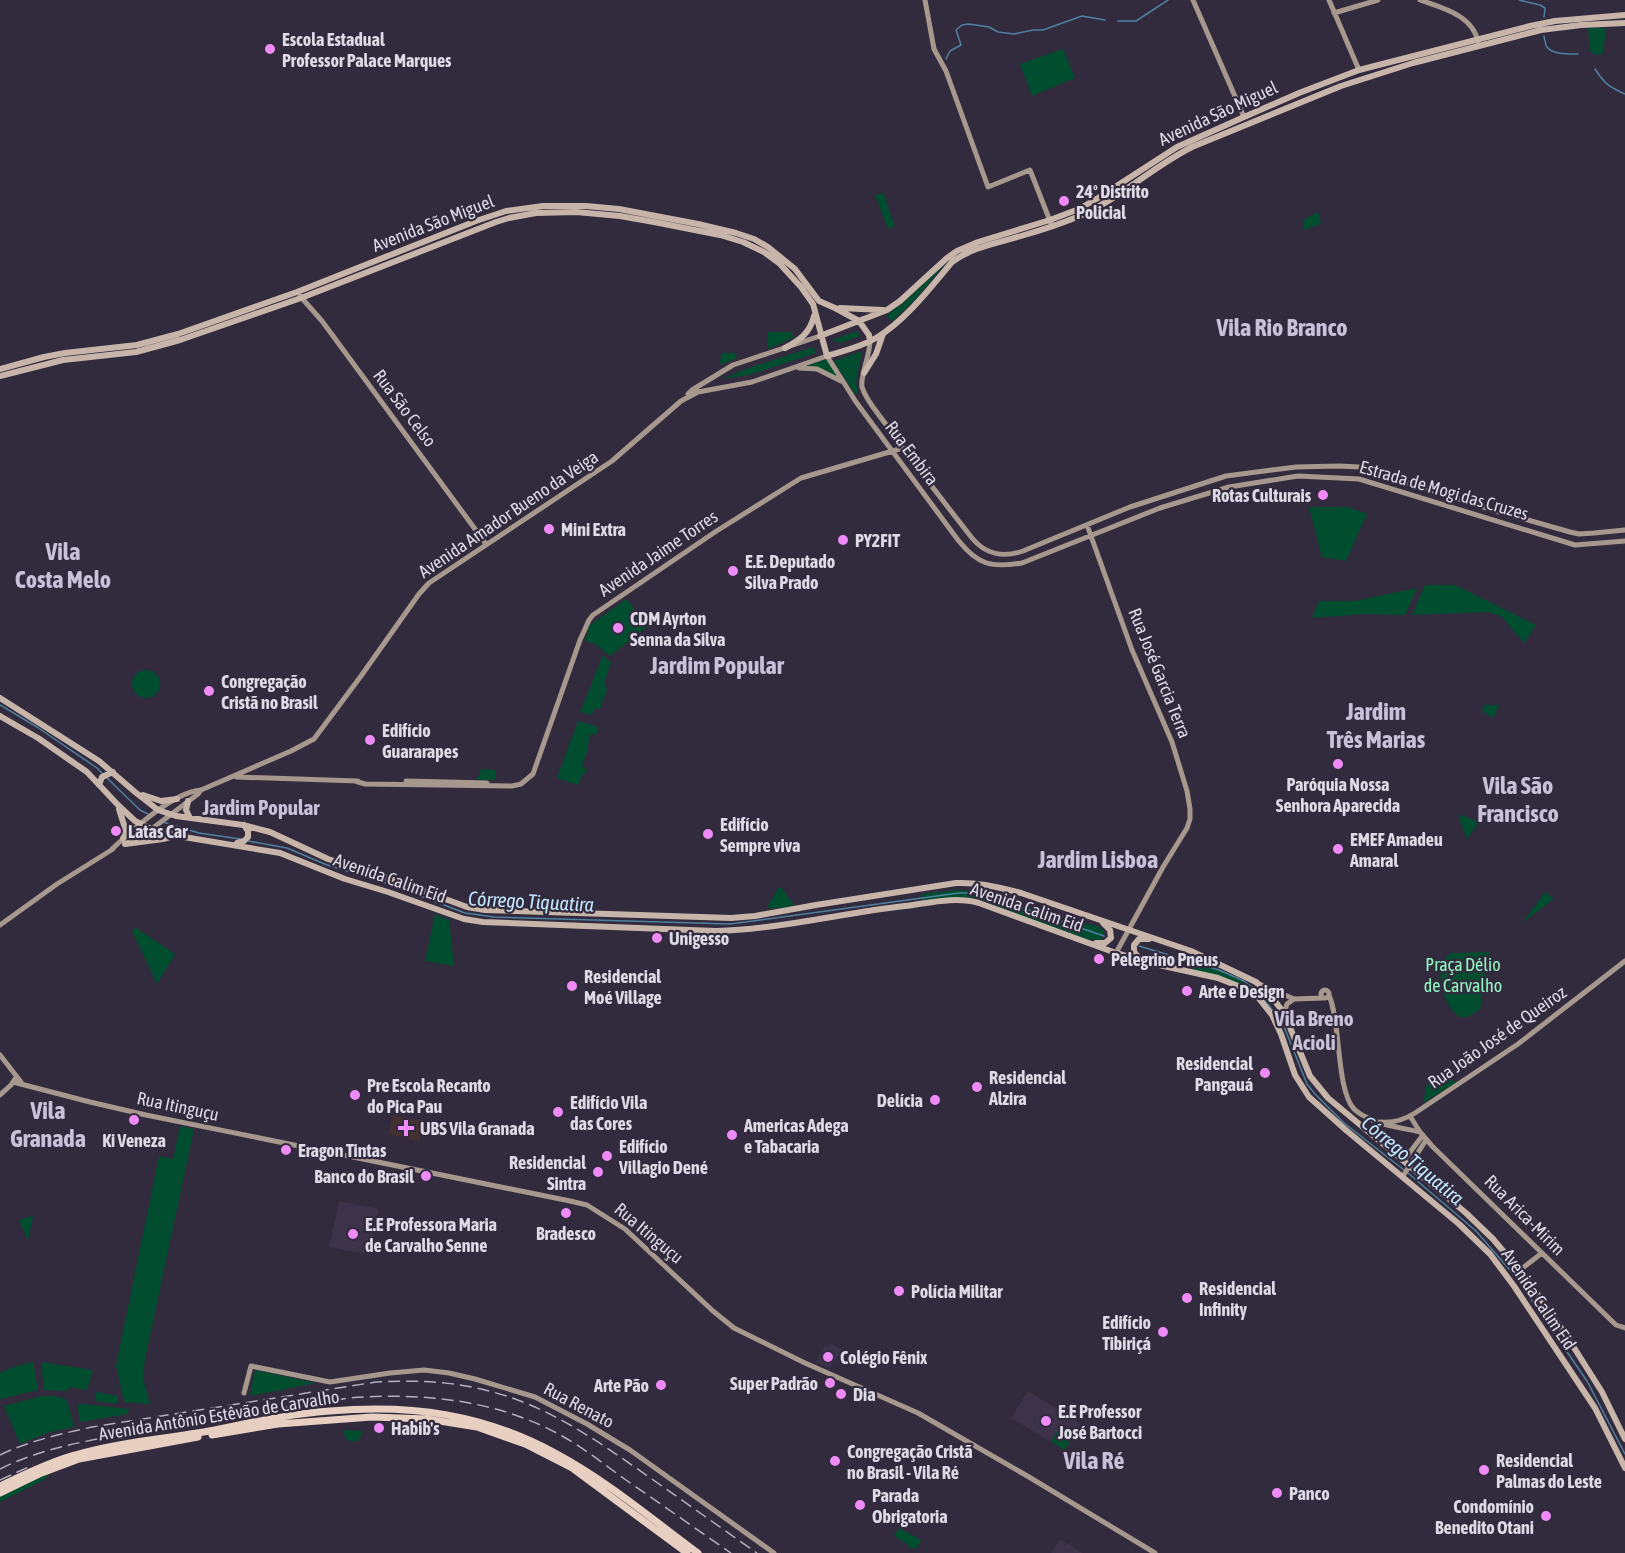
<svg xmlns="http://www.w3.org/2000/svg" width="1625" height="1553" font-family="'Asap Condensed',sans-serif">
<rect width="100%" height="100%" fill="#322b3d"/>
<path fill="#3c334b" d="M339,1201L379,1209L370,1255L329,1247Z
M830,1343L842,1350L830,1368L816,1362L825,1345L828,1347Z
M1028,1391L1081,1424L1065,1450L1011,1418Z
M1060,1539L1083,1553H1051Z"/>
<path fill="#453030" d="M393,1115L423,1121L419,1141L389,1134Z"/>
<path fill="#004d2f" d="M1588,28H1606L1603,54L1596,55L1590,51Z
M1063,49L1075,78L1032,96L1020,64Z
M883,193L895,226L888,229L875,195Z
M1318,212L1321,224L1304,230L1303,220Z
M946,263L913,302L892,321L887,316L888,314L902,304Z
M857,331L860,336L839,343L832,340Z
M768,332H792L793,338L768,349Z
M813,347L816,353L749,375L722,379L743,370Z
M862,351L856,381L858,392L855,394L834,361Z
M721,353H735L737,358L720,365Z
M827,359L842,383C822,372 818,367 794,370Z
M1309,507H1348L1367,514L1346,561L1322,557Z
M1425,585H1455L1536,625L1524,643L1502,617L1489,612L1412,615Z
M1417,588L1405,615L1364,614L1312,618L1319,601H1355Z
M626,599L648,626L610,656L594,643L585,641L589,626Z
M603,655L611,663L604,683L607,689L600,709L595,708L592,715L580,712Z
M132 684a14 14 0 1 1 28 0a14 14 0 1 1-28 0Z
M1484,705H1499L1493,718L1482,711Z
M578,721L598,727L596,735L590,734L587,752L582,766L587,769L584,775H582L578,785L557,778Z
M481,769L495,770V780H477Z
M1459,814L1479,822L1467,839L1460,821Z
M778,888H782L793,904V906L769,909L768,906Z
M958,890L971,891L1032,908L1069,921L1098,926L1104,931L1101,940L1086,939L1031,921L979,899L965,897L923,901L921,894Z
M1545,892L1554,899L1522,923Z
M435,914L449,920L454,966L425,961Z
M136,928L175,954L157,984L132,931L133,929Z
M1488,952L1489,953L1480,1009L1468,1017H1460C1443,1007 1430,962 1452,953Z
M1194,958L1247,984L1260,996L1199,973L1193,969Z
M1429,1073L1457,1082L1423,1103Z
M180,1126L194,1129L145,1359L143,1378L150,1404L124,1402L116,1366L159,1156L173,1159Z
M33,1216L28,1240V1241L19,1220Z
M33,1362L38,1390L0,1399V1373L13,1367Z
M41,1362L93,1370L87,1390L71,1387L65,1391L44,1390Z
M255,1370L316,1383L285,1389L284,1391L280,1390L250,1396Z
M96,1392L118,1396V1404L95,1401Z
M42,1396H57L67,1400L74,1427L50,1432L20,1444L4,1406Z
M77,1404H83L129,1409L128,1414L80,1422Z
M343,1430L363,1431L359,1440L352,1442L346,1439Z
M1057,1431L1071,1440L1065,1450L1051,1442Z
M51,1472L44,1480L0,1502V1497Z
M899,1528L921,1540L917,1548H908L909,1545L894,1536Z"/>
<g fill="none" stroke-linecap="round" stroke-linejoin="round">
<path stroke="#4e819f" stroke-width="1.5" d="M1519,0L1540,5L1545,8L1544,17
M1118,21H1136L1168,0
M1544,36C1544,38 1546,46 1547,47C1553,55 1570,54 1578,54
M946,59L950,51L961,45L956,30L962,25L969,24L989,27L998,32L1014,34L1033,30H1043L1082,16L1105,20
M1595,69C1604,83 1609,87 1625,94
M0,705L37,727L97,768L104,775
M107,778L140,810L148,814
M163,822L199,833L240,839
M248,841L287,848L327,865L383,882L465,913L494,917L730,924L959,893H973L994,898L1104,936
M1139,946L1219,970L1244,981L1260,994L1283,1024L1307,1084L1315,1094L1344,1123L1404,1170
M1408,1173L1476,1231L1515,1276L1587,1381L1625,1454"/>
<path stroke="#a7988e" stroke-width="5" d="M925,0L934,49L946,71L988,187L1030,170L1052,226
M1193,0L1244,117
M1329,0L1359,70
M1420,0C1442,8 1473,15 1478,42
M1334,13L1378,0
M300,296L322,321L486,544
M870,341C870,355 860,376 862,387C866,401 879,414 887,426C914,464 943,501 972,538C985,554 1003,558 1023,551L1130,507L1226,476L1296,467L1339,466L1359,467L1496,511L1570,532L1579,534L1594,533L1625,530
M799,368L817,369L841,381
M688,394L692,390L733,365L820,336
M681,401L698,392L752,382L827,356L856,402L958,540C978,565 991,568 1022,563L1160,508L1229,487L1298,476L1359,479L1575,545L1625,541
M1087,525L1132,650L1172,742L1187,791L1190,809V819L1187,828L1163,867L1116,953
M236,777L358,781
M355,781L365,784L512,786L521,784L533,774L580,640L589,620L593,615L715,532L801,478L903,448
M406,781L487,783
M127,843L145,834L198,794L201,790
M111,850C131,831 173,792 201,790L291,751L314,739L361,676L419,594L429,583L612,461L681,401
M0,925L57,884L113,849
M1257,983L1294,999L1323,998
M1321 994a4 4 0 1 1 8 0a4 4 0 1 1-8 0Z
M1329,995C1341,1023 1336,1089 1354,1109C1357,1112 1362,1115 1366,1117C1382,1126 1403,1128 1420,1132
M1284,1013L1287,1004L1294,999
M0,1055L21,1082
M13,1082L90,1102L146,1115L570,1201L587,1205L625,1229L713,1311L734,1328L805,1363L918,1413L1029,1477L1155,1553
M0,1095L11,1085L15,1079
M1410,1116L1420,1132L1432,1146L1616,1325L1625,1328
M1381,1122C1394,1123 1404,1120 1415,1113L1518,1044L1625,961
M1404,1160L1423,1135
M1403,1176L1426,1140
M1520,1270L1542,1253
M244,1393L251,1366L330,1382L390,1373L424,1370L449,1373L475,1379L535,1397L587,1424L630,1450L774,1553"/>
<path stroke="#c8b5a9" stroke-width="6" d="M840,308L883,310
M820,336L887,310L900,301L947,258L957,251L978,242L1050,220L1079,209L1098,198L1177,147L1244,117L1299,93L1359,70L1530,26L1555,21L1625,15
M785,348C800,340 810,333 814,316
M0,369L44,357L65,353L137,345L178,334L297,292L476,221L506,211L543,206H586L619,209L698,224L736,233L754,239L768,247L795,269L819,301L835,308L859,321L869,335L870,341
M864,373L876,354L883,334
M0,376L63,360L136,352L180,340L301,298L496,222L509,218L536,213L576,212L620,216L654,222L720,235L743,242L764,252L779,263L801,287L813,304L827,356C843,351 861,347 876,338C905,321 931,287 952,262C972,247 998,243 1021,236C1042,230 1063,223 1082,215C1120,198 1154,166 1192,147L1341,86L1413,63L1541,30L1581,25L1625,23
M0,698L99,761L135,792L158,810L176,816L243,825L270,832L328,859L391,879L467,907L485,910L731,918L755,916L816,905L956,883C979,882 1000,887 1021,893L1191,951L1256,982L1271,996L1284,1013L1310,1076L1328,1098L1466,1213L1493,1239L1526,1278L1566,1335L1602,1392L1625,1439
M0,716L38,738L87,772L118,805L135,821L151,829L178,836L280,853L345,879L388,892L464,919L483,922L716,931C780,929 842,913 905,906C929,903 955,896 979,903L1116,953L1150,963L1218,978L1238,986L1257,996L1272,1015L1281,1034L1295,1075L1309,1097L1347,1131L1459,1224L1490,1254L1514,1286L1595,1408L1625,1468
M99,785L102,777L113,772
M143,795L161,801L177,799
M188,801L186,810L190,818
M119,809L125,828L123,839
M237,843L244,841L248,837V831L244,825
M125,844L163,839L177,835
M1096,943H1105L1111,938L1110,930L1103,923
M1140,959L1134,952V945L1139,939H1149"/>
<path stroke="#e7cfc1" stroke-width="7" d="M212,1435L278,1424L372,1417L427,1419L477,1427L525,1444L572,1468L687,1553
M0,1486C24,1475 49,1462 75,1455C119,1442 165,1439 209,1431C249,1423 289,1414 330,1411C412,1404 484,1414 557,1454C607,1481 652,1519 698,1553
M0,1493L39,1474L79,1459L198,1437"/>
<path stroke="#b4afbc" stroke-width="1.5" stroke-dasharray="12 6" stroke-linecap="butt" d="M0,1455C29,1441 60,1434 92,1427L376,1382C415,1380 451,1381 489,1391C549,1406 599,1442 649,1477C685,1502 721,1528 757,1553
M0,1469C54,1442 118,1436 177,1426C235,1416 292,1406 349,1398C421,1392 499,1400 562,1436C584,1448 605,1465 626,1480C661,1504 696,1529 731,1553
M0,1480L33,1465"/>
</g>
<g fill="#ef8bf7" stroke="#322b3d" stroke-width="2">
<circle cx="270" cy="49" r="6"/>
<circle cx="1064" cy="201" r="6"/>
<circle cx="1323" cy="495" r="6"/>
<circle cx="549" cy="529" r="6"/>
<circle cx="843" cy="540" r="6"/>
<circle cx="733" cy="571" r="6"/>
<circle cx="618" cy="628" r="6"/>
<circle cx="209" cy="691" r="6"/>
<circle cx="370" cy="740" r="6"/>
<circle cx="1338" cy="764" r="6"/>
<circle cx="116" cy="831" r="6"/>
<circle cx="708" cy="834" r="6"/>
<circle cx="1338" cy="849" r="6"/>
<circle cx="657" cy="938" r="6"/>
<circle cx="1099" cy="959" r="6"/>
<circle cx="572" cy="986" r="6"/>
<circle cx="1187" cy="991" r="6"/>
<circle cx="1265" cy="1073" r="6"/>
<circle cx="977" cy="1087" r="6"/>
<circle cx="355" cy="1095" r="6"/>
<circle cx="935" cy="1100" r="6"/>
<circle cx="558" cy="1112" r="6"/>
<circle cx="134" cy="1120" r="6"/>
<path d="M403 1119h6v6h6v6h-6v6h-6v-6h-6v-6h6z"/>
<circle cx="732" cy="1135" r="6"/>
<circle cx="286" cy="1150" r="6"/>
<circle cx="607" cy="1156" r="6"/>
<circle cx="598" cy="1172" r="6"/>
<circle cx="426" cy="1176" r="6"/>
<circle cx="566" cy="1213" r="6"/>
<circle cx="353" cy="1234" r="6"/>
<circle cx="899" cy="1291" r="6"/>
<circle cx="1187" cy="1298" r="6"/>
<circle cx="1163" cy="1332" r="6"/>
<circle cx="828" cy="1357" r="6"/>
<circle cx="830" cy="1383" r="6"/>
<circle cx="661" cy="1385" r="6"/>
<circle cx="841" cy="1394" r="6"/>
<circle cx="1046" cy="1421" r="6"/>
<circle cx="379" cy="1428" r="6"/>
<circle cx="835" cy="1461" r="6"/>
<circle cx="1484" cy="1470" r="6"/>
<circle cx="1277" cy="1493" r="6"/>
<circle cx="860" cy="1505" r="6"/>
<circle cx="1546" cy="1516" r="6"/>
</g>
<g text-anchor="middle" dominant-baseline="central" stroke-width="4.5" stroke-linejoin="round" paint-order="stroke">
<g font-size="18" font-weight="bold" fill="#ddd9e5" stroke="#322b3d" text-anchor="start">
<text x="282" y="39">Escola Estadual<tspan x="282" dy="21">Professor Palace Marques</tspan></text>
<text x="1076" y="191">24º Distrito<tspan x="1076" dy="21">Policial</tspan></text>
<text x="1311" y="495" text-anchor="end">Rotas Culturais</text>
<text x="561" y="529">Mini Extra</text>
<text x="855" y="540">PY2FIT</text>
<text x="745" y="561">E.E. Deputado<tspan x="745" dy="21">Silva Prado</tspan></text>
<text x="630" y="618">CDM Ayrton<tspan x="630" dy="21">Senna da Silva</tspan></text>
<text x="221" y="681">Congregação<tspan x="221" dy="21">Cristã no Brasil</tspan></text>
<text x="382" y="730">Edifício<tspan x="382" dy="21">Guararapes</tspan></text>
<text x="1338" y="784" text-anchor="middle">Paróquia Nossa<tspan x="1338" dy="21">Senhora Aparecida</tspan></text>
<text x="720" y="824">Edifício<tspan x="720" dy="21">Sempre viva</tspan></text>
<text x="128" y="831">Latas Car</text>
<text x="1350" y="839">EMEF Amadeu<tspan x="1350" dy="21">Amaral</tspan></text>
<text x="669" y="938">Unigesso</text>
<text x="1111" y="959">Pelegrino Pneus</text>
<text x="584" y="976">Residencial<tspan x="584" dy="21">Moé Village</tspan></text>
<text x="1199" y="991">Arte e Design</text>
<text x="1253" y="1063" text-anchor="end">Residencial<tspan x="1253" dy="21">Pangauá</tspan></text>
<text x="989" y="1077">Residencial<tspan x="989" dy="21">Alzira</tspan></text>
<text x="367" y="1085">Pre Escola Recanto<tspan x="367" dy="21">do Pica Pau</tspan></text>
<text x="923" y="1100" text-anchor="end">Delícia</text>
<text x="570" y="1102">Edifício Vila<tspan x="570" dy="21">das Cores</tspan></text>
<text x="744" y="1125">Americas Adega<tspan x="744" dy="21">e Tabacaria</tspan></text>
<text x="420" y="1128">UBS Vila Granada</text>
<text x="134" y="1140" text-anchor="middle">Ki Veneza</text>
<text x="619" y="1146">Edifício<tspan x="619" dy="21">Villagio Dené</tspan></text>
<text x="298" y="1150">Eragon Tintas</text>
<text x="586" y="1162" text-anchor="end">Residencial<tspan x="586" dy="21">Sintra</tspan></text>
<text x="414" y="1176" text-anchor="end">Banco do Brasil</text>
<text x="365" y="1224">E.E Professora Maria<tspan x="365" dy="21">de Carvalho Senne</tspan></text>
<text x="566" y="1233" text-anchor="middle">Bradesco</text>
<text x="1199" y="1288">Residencial<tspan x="1199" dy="21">Infinity</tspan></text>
<text x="911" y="1291">Polícia Militar</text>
<text x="1151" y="1322" text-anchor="end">Edifício<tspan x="1151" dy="21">Tibiriçá</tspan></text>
<text x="840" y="1357">Colégio Fênix</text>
<text x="818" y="1383" text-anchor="end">Super Padrão</text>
<text x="649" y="1385" text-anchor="end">Arte Pão</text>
<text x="853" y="1394">Dia</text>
<text x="1058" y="1411">E.E Professor<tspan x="1058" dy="21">José Bartocci</tspan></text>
<text x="391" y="1428">Habib's</text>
<text x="847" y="1451">Congregação Cristã<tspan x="847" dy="21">no Brasil - Vila Ré</tspan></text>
<text x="1496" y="1460">Residencial<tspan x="1496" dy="21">Palmas do Leste</tspan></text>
<text x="1289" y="1493">Panco</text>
<text x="872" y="1495">Parada<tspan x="872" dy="21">Obrigatoria</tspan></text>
<text x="1534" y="1506" text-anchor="end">Condomínio<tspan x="1534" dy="21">Benedito Otani</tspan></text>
</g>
<g font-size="18" fill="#ddd9e5" stroke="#322b3d">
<text transform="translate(1218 113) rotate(-25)">Avenida São Miguel</text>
<text transform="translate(433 223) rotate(-21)">Avenida São Miguel</text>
<text transform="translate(405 408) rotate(53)">Rua São Celso</text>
<text transform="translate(912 453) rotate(53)">Rua Embira</text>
<text transform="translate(1444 490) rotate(16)">Estrada de Mogi das Cruzes</text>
<text transform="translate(508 514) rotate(-34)">Avenida Amador Bueno da Veiga</text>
<text transform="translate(658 553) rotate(-34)">Avenida Jaime Torres</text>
<text transform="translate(1160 673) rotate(68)">Rua José Garcia Terra</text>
<text transform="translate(390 878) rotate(19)">Avenida Calim Eid</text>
<text transform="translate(1027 907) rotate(19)">Avenida Calim Eid</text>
<text transform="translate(1497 1037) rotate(-35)">Rua João José de Queiroz</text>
<text transform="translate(178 1106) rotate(12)">Rua Itinguçu</text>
<text transform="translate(1525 1215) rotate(45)">Rua Arica-Mirim</text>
<text transform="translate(649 1233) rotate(40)">Rua Itinguçu</text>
<text transform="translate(1539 1299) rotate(56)">Avenida Calim Eid</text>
<text transform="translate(579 1405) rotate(28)">Rua Renato</text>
<text transform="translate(219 1415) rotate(-9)">Avenida Antônio Estêvão de Carvalho</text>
</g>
<g font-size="18" fill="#93f7c1" stroke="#322b3d">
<text x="1463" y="964">Praça Délio<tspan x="1463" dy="21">de Carvalho</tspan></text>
</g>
<g font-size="20" font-style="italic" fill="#c2e6fd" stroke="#322b3d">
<text transform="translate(531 901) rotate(3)">Córrego Tiquatira</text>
<text transform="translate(1413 1160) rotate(40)">Córrego Tiquatira</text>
</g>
<g font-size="21" font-weight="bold" fill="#c9c1d8" stroke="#322b3d">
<text x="261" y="807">Jardim Popular</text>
<text x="1314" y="1018">Vila Breno<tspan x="1314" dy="24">Acioli</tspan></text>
</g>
<g font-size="24" font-weight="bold" fill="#c9c1d8" stroke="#322b3d">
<text x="1282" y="327">Vila Rio Branco</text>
<text x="63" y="551">Vila<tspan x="63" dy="28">Costa Melo</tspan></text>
<text x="717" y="665">Jardim Popular</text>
<text x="1376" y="711">Jardim<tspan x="1376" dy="28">Três Marias</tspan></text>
<text x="1518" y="785">Vila São<tspan x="1518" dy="28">Francisco</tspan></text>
<text x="1098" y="859">Jardim Lisboa</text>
<text x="48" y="1110">Vila<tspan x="48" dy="28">Granada</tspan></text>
<text x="1094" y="1460">Vila Ré</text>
</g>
</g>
</svg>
